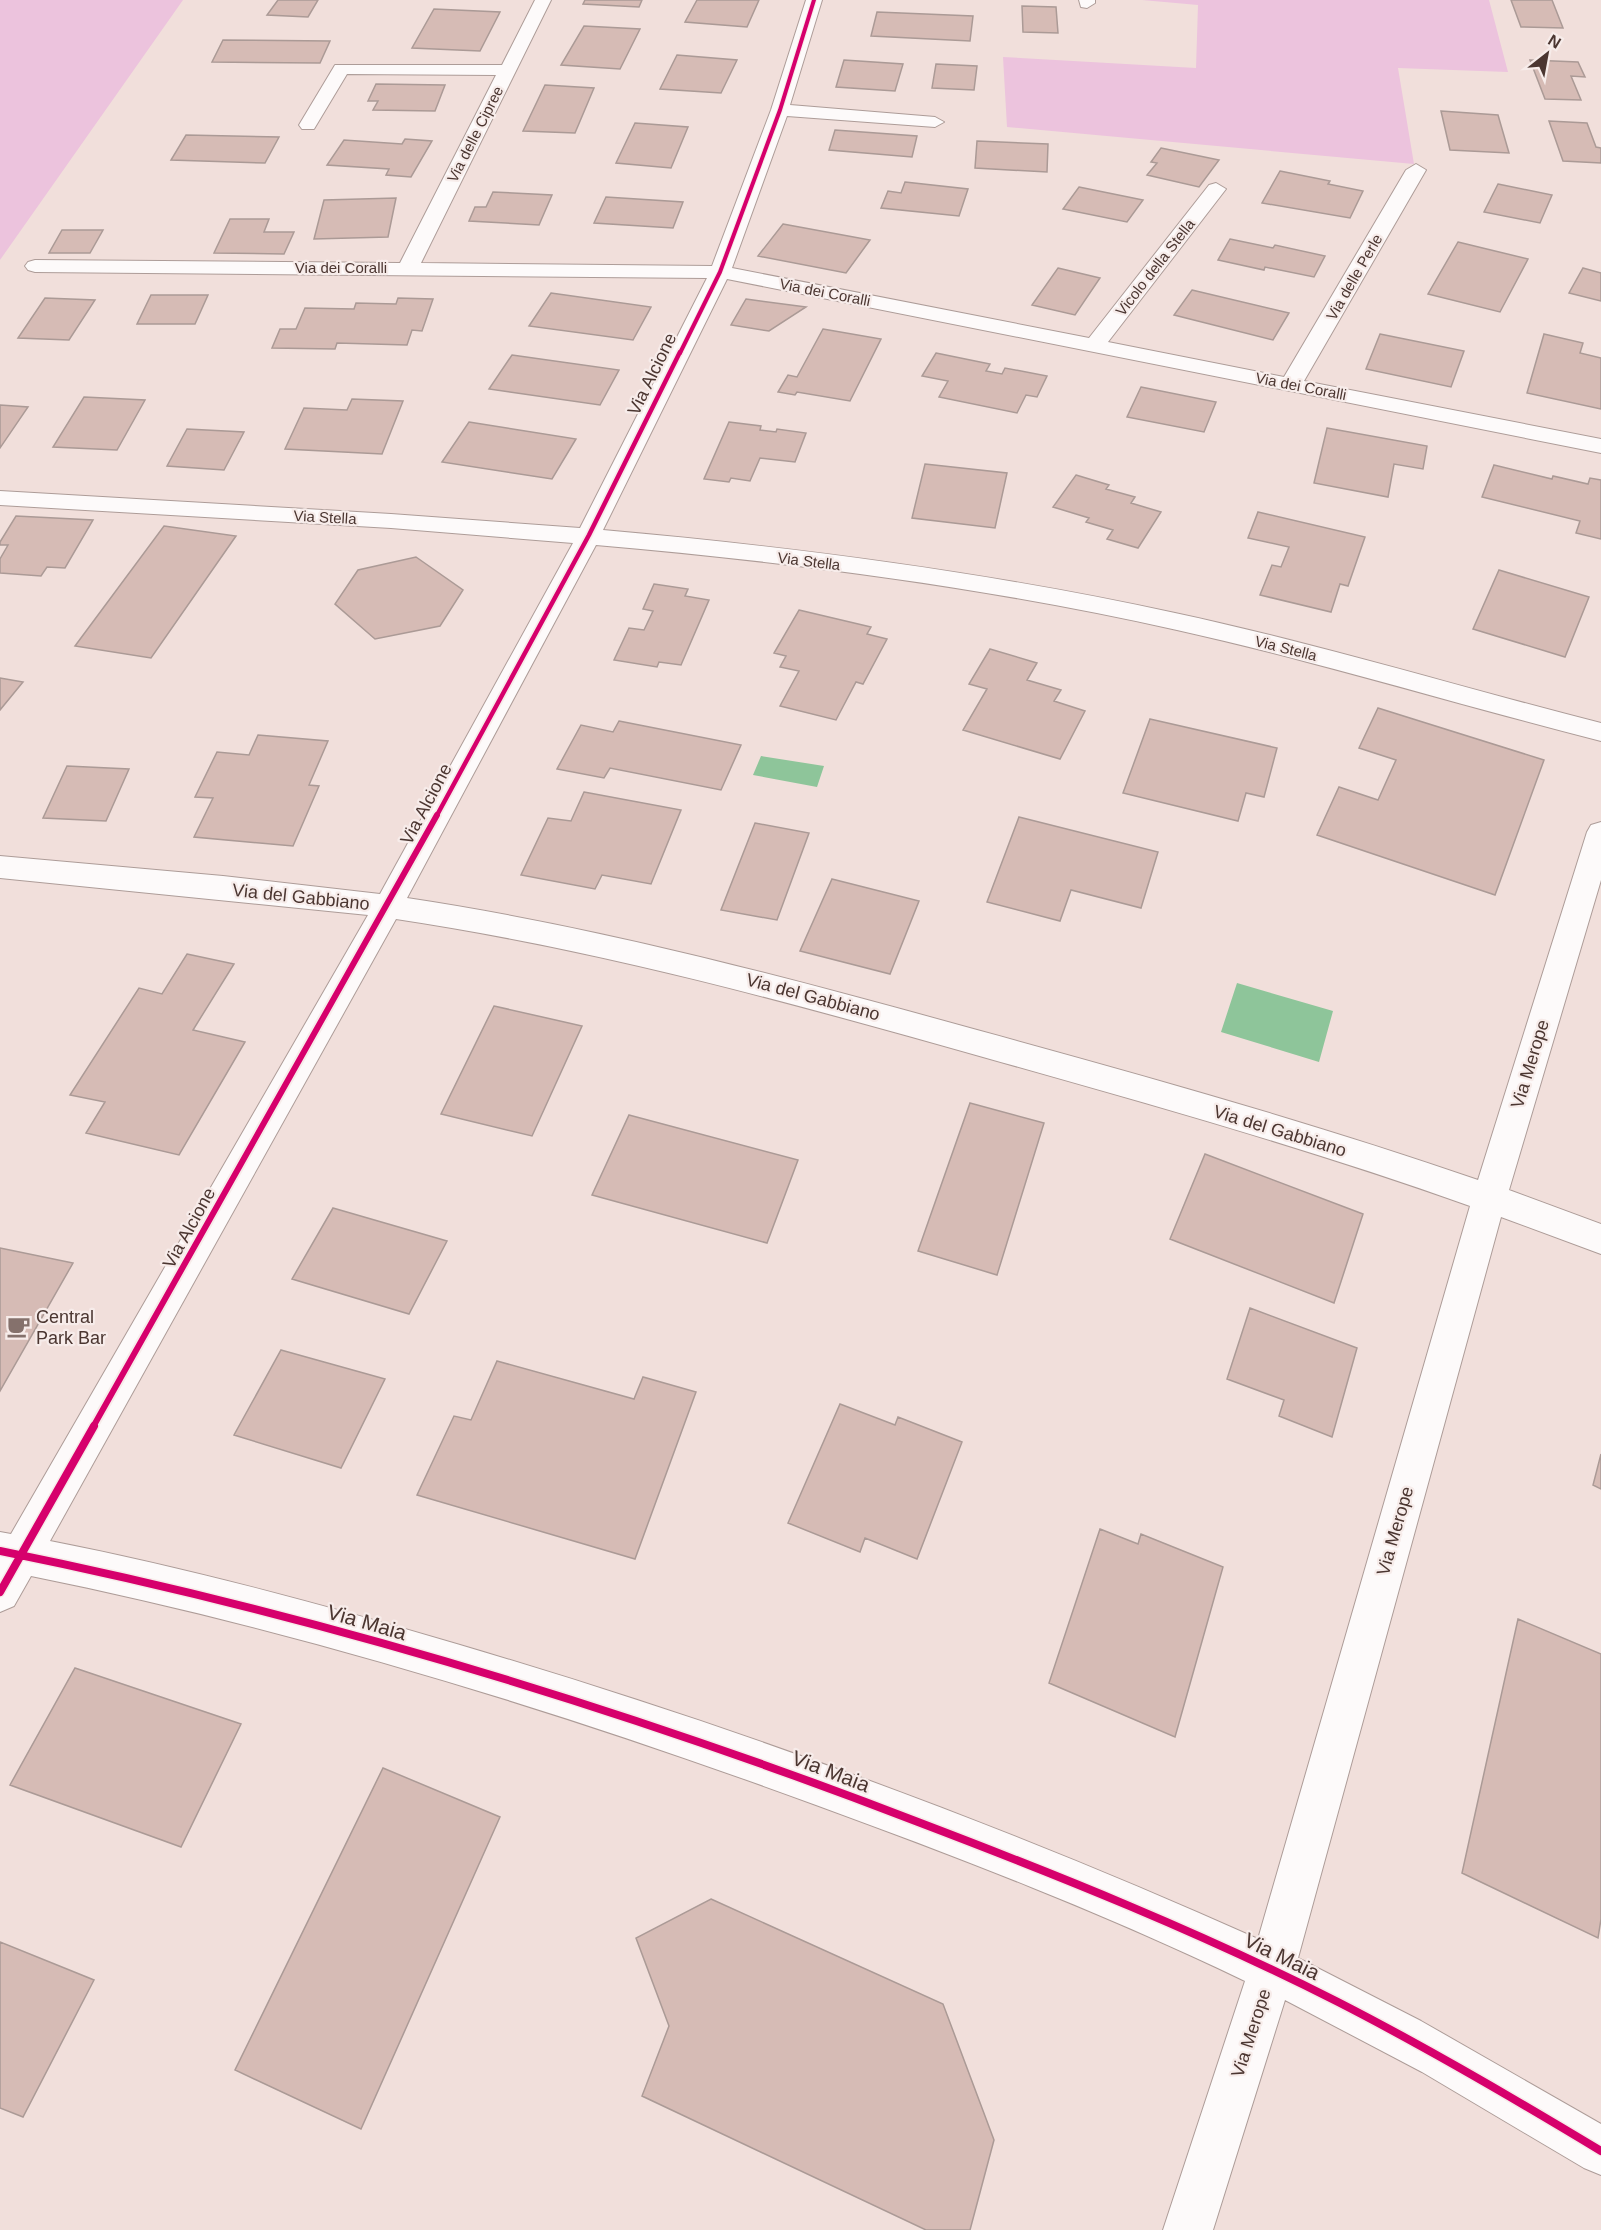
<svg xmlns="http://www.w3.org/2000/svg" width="1601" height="2230" font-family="Helvetica,sans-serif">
<rect width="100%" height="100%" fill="#f1dfdb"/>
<path fill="#ecc3dd" d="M0,0H183L0,260Z
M1142,0H1489L1508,72L1398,68L1414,164L1007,127L1003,57L1196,68L1198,5Z"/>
<path fill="#8ec59a" d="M761,756L824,766L817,787L753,775Z
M1237,983L1333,1011L1319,1062L1221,1032Z"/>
<path fill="#d6bbb5" stroke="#ab9a96" stroke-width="1.5" d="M278,0H318L308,17L267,15Z
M585,0H642L639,7L583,4Z
M697,0H759L747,27L685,22Z
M1511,0H1552L1563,28L1521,27Z
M1022,6L1056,7L1058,33L1023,32Z
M434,9L500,12L480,51L412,48Z
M877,12L973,16L970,41L871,36Z
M584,26L640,29L620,69L561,65Z
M223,40L330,41L320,63L212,62Z
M677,55L737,60L721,93L660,89Z
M844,60L903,64L895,91L836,87Z
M1530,60L1578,62L1585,77L1571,76L1581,100L1545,99Z
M936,64L977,66L974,90L932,88Z
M376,84L445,85L435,111L373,110L378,101H368Z
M545,85L594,88L575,133L523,131Z
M1441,111L1498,115L1509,153L1450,150Z
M1549,121L1587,123L1596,147L1601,148V163L1563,161Z
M635,123L688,127L671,168L616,163Z
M835,130L917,136L912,157L829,150Z
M186,135L279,137L265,163L171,160Z
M405,139L432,141L411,177L386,175L389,169L327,165L344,140L402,144Z
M977,141L1048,144L1047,172L975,168Z
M1161,148L1219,160L1199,187L1147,175L1157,163L1151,162Z
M1280,171L1330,181L1328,184L1363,191L1350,218L1262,203Z
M905,182L968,189L959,216L881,208L888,191L901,193Z
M1498,184L1552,195L1540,223L1484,212Z
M1079,187L1143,200L1127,222L1063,209Z
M493,192L552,195L539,225L469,221L475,207H486Z
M606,197L683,202L673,228L594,223Z
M396,198L388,237L314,239L324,200Z
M230,219H269L264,232H294L284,254L214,253Z
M783,224L870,240L846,273L758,256Z
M62,230H103L90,253H49Z
M1230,239L1273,248L1275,245L1325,256L1314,277L1265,267L1264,270L1218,260Z
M1458,242L1528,259L1500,312L1428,294Z
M1058,268L1100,278L1075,315L1032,305Z
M1583,268L1601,273V301L1569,293Z
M1192,290L1289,313L1273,340L1174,315Z
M551,293L651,307L633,340L529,326Z
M151,295H208L195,324H137Z
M45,298L95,300L69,340L18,338Z
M398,298L433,299L422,331L412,330L407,345L337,343L335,349L272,348L280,329H296L305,308L354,309L356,303L396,304Z
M746,299L806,307L769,331L731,325Z
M823,329L881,339L850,401L797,392L795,395L778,392L788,375L797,377Z
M1380,334L1464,351L1451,387L1366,369Z
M1544,334L1583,343L1580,353L1601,358V409L1527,393Z
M936,353L990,364L986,371L1002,374L1005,368L1047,376L1037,397L1026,395L1017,413L939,397L948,381L922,376Z
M512,355L619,370L600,405L489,389Z
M1141,387L1216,402L1204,432L1127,417Z
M84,397L145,400L117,450L53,447Z
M352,399L403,401L382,454L285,449L304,408L347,410Z
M0,405L28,407L0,448Z
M469,422L576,439L552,479L442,462Z
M729,422L761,426L760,430L776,432L777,429L806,433L795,462L760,458L750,481L731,478L729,482L704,479Z
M1327,428L1427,446L1423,469L1394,464L1388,497L1314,483Z
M187,429L244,432L224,470L167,466Z
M925,464L1007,473L995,528L912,518Z
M1494,465L1552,479L1553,476L1588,484L1590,478L1601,480V539L1576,533L1580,521L1482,497Z
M1076,475L1109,485L1106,489L1135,497L1131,503L1161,512L1138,548L1107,539L1113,530L1086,522L1089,518L1053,507Z
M1258,512L1365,537L1348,586L1340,584L1331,612L1260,595L1272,565L1281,567L1289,547L1248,538Z
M16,516L93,520L65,568L47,567L41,576L0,573V559L8,545H0V542Z
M164,526L236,536L151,658L75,646Z
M416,557L463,590L440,626L375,639L335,604L358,570Z
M1499,570L1589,597L1565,657L1473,629Z
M654,584L688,589L685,596L709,600L681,665L659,662L657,667L614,660L629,628L644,630L653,611L643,609Z
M799,610L871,627L867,634L887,639L863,684L856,682L836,720L780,706L799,671L780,667L786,656L774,653Z
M990,649L1037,663L1027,680L1061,690L1054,701L1085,711L1060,759L963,730L987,689L969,684Z
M0,678L23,682L0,710Z
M1378,708L1544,760L1495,895L1317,835L1339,787L1378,800L1396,760L1359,748Z
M1150,719L1277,748L1264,797L1246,793L1238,821L1123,793Z
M619,721L741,745L721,790L610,768L604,778L557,769L581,725L613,732Z
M258,735L328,741L309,785L319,786L293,846L194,837L213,798L195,797L217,752L249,755Z
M67,766L129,769L106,821L43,818Z
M584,792L681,810L651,884L602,875L595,889L521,875L548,818L571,821Z
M1019,817L1158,852L1141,908L1071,890L1060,921L987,902Z
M755,823L809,833L777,920L721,910Z
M832,879L919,901L890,974L800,951Z
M187,954L234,964L193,1030L245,1042L179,1155L86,1133L105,1102L70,1095L139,988L162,994Z
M494,1006L582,1026L532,1136L441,1114Z
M970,1103L1044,1123L997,1275L918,1251Z
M629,1115L798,1160L767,1243L592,1195Z
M1205,1154L1363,1214L1334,1303L1170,1239Z
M333,1208L447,1241L409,1314L292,1279Z
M0,1248L73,1263L0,1391Z
M1250,1308L1357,1348L1332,1437L1279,1416L1284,1400L1227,1379Z
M281,1350L385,1379L341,1468L234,1435Z
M497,1361L634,1399L643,1377L696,1392L635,1559L417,1495L454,1416L471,1420Z
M840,1404L895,1425L898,1417L962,1442L917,1559L865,1538L860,1552L788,1523Z
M1601,1454V1489L1593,1485Z
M1100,1529L1138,1544L1141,1534L1223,1567L1175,1737L1049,1683Z
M1518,1619L1601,1654V1919L1598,1938L1462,1873Z
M75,1668L241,1724L181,1847L10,1785Z
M383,1768L500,1817L361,2129L235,2070Z
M711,1899L943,2004L994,2140L970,2230H926L642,2096L669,2026L636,1938Z
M0,1942L94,1980L23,2117L0,2108Z"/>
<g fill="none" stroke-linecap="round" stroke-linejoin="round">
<defs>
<path id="minor" d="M535,0H551L421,263L712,266L771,110L806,0H822L790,105L935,117L944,122L935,127L787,116L732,268L1089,338L1209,185L1216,183L1226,189L1108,342L1284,377L1406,170L1416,164L1426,170L1304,381L1601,439V453L727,279L603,530C795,547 987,572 1175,613C1319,644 1459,687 1601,723V741C1459,705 1320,662 1177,630C986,587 791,562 596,545L407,898C600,927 789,978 977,1030C1145,1076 1313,1123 1478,1180L1587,832L1591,825L1601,822V880L1509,1190L1601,1224V1254L1501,1217L1298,1958L1421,2021L1601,2124V2175L1584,2168L1422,2072L1285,2000L1213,2230H1163L1245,1981C1106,1914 961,1858 816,1805C560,1711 298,1630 31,1576L14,1606L0,1612V1532L11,1534L368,915L0,878V856L223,876L380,894L573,543L391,528L0,505V491L391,514L580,528L707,278L35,272L28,270L25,266L28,262L35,260L400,263L496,75L347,74L314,129H302L299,125L335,65H502ZM396,919C596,949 789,1002 983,1057C1147,1103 1310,1149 1470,1206L1258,1939C999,1823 731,1725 460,1645C325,1605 188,1568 50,1541Z
M1079,0H1095V3L1087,8L1081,7Z"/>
</defs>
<use href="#minor" stroke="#ad9c98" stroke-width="2"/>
<use href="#minor" fill="#fdfafa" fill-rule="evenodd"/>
<defs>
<path id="cycleway-far3" d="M680,353L720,272L780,110L814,0"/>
<path id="cycleway-far2" d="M436,817L589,535L680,352"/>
<path id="cycleway-far1" d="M93,1427L437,815"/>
<path id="cycleway" d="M0,1551C313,1614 620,1707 918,1822C1060,1876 1202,1933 1338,2002C1428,2048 1515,2099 1601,2151
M0,1592L94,1426"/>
</defs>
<use href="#cycleway-far3" stroke="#f7ecea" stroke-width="6"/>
<use href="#cycleway-far2" stroke="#f7ecea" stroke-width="8"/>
<use href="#cycleway-far1" stroke="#f7ecea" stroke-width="10"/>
<use href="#cycleway" stroke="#f7ecea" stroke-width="11"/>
<use href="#cycleway-far3" stroke="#d6006c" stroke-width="4"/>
<use href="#cycleway-far2" stroke="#d6006c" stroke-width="4.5"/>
<use href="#cycleway-far1" stroke="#d6006c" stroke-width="6"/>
<use href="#cycleway" stroke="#d6006c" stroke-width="8"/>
</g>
<defs>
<symbol id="cafe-bare" viewBox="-9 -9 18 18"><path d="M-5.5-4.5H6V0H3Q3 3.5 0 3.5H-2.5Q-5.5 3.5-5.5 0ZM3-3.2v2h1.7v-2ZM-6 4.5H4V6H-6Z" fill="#85716c" stroke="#f7ecea" stroke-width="2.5" paint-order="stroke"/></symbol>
</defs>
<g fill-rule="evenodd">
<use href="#cafe-bare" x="2" y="1310" width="33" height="33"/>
</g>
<g text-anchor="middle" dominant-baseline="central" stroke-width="4.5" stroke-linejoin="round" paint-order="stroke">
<g font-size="15" fill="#4b3631" stroke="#f7ecea">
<text transform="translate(475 134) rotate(-63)">Via delle Cipree</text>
<text x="341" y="267">Via dei Coralli</text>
<text transform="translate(1155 267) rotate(-52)">Vicolo della Stella</text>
<text transform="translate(1354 277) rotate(-60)">Via delle Perle</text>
<text transform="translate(825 292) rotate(11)">Via dei Coralli</text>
<text transform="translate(1301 386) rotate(11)">Via dei Coralli</text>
<text transform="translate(325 517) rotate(3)">Via Stella</text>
<text transform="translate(809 561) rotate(7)">Via Stella</text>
<text transform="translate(1286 648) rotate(14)">Via Stella</text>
</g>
<g font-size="18" fill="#4b3631" stroke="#f7ecea">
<text transform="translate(652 374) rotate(-64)">Via Alcione</text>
<text transform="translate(426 804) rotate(-62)">Via Alcione</text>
<text transform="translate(301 897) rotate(6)">Via del Gabbiano</text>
<text transform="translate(813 997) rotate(15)">Via del Gabbiano</text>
<text transform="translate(1530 1064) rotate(-73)">Via Merope</text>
<text transform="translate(1280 1131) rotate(17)">Via del Gabbiano</text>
<text transform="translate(189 1228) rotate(-61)">Via Alcione</text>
<text transform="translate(1395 1531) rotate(-74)">Via Merope</text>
<text transform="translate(1251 2033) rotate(-72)">Via Merope</text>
</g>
<g font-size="18" fill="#4b3631" stroke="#f7ecea" text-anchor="start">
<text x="36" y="1317">Central<tspan x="36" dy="21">Park Bar</tspan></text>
</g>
<g font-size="21" fill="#4b3631" stroke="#f7ecea">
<text transform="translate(367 1622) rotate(16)">Via Maia</text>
<text transform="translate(831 1771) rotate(21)">Via Maia</text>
<text transform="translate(1282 1956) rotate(26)">Via Maia</text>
</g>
</g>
<g transform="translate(1547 54) rotate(31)" stroke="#f7ecea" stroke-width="4.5" paint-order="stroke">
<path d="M0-4.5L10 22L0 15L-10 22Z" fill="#4b3631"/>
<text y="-9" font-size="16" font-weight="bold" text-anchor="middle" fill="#4b3631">N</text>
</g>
</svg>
